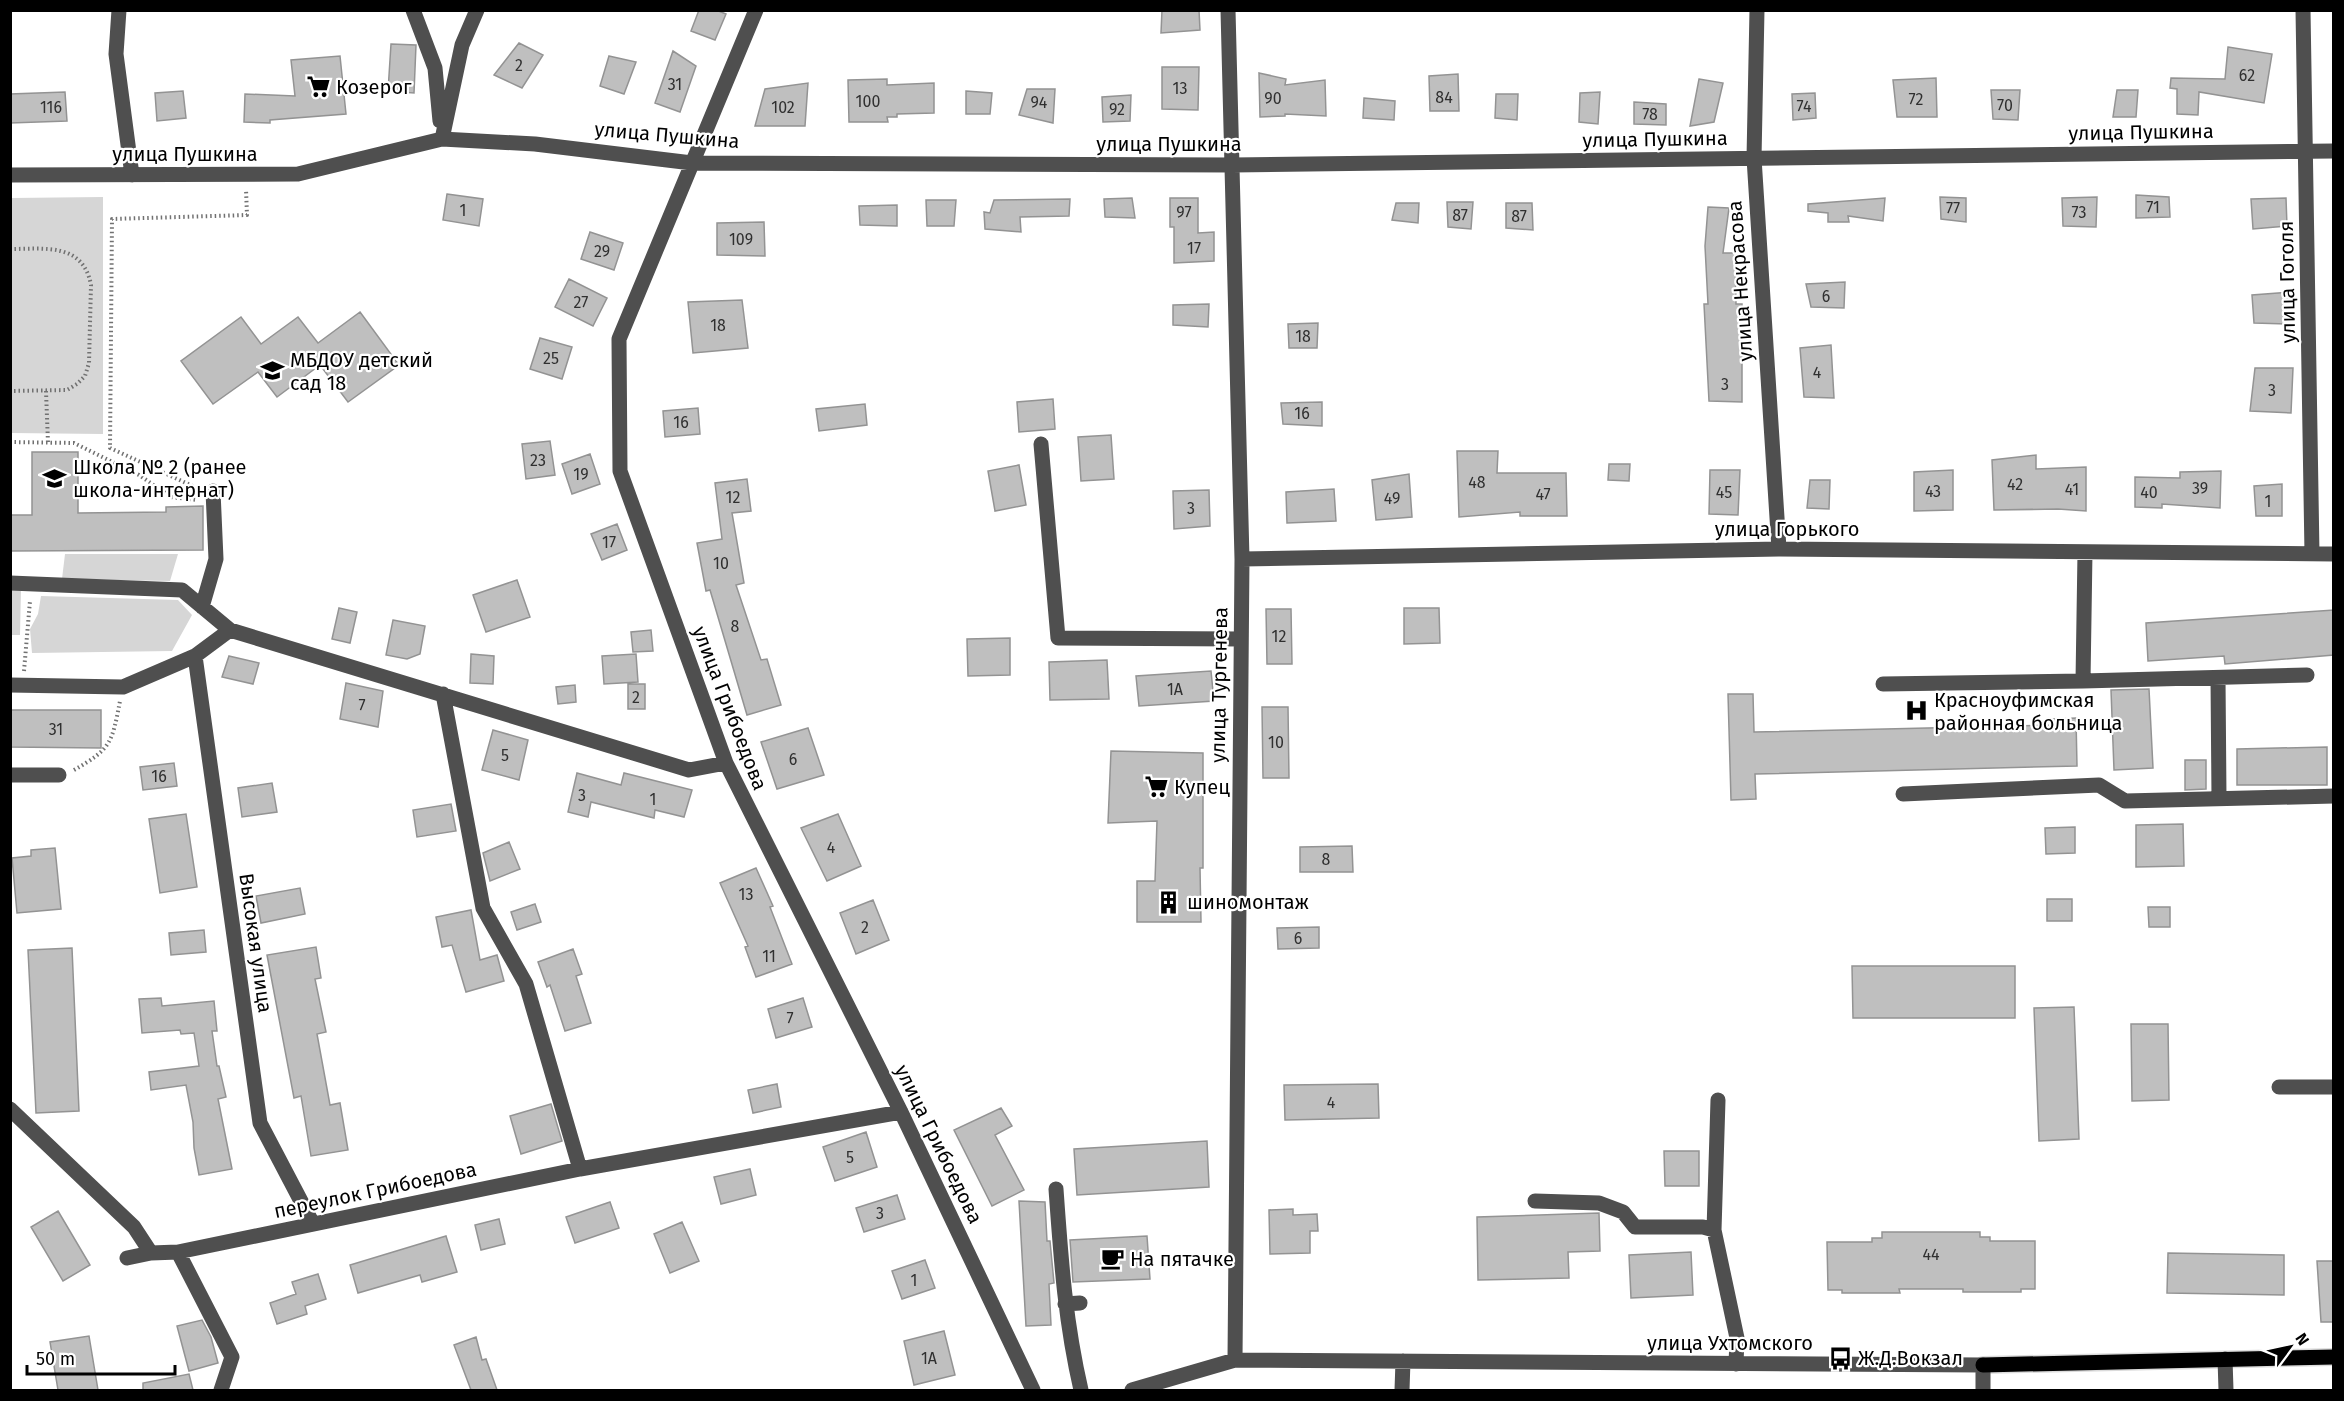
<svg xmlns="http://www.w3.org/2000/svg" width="2344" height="1401" font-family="'Fira Sans',sans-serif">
<rect width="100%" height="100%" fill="#fff"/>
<path fill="#d6d6d6" d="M103,197V434L11,433V198Z
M65,554H178L170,581L62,579Z
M10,590H21L20,635H11Z
M41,596L178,600L192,615L172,651L32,653L30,629L38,614Z"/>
<path fill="#bfbfbf" stroke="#939393" stroke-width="1.5" d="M699,10H716L726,14L715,40L691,31Z
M1162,10H1199L1200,30L1161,33Z
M519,43L543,55L522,88L494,75Z
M391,44L416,45L414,93L388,91Z
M2228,47L2272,54L2264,103L2199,92L2198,115L2177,114V89L2170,88L2171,78L2225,79Z
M673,51L696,66L680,112L655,103Z
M340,56L346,114L270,120V123L244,122L245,94L295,96L291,60Z
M609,56L636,62L624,94L600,86Z
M1162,67H1199L1198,110L1162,109Z
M1259,73L1286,79L1285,85L1325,80L1326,116L1285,114V116L1260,117Z
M1458,74L1459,111H1430L1429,76Z
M1936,78L1937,117H1897L1893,80Z
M887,79V85L934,83V113L897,114V117H887L888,122H849L848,80Z
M1699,79L1723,83L1714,122L1690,126Z
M808,83L805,126H755L765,89Z
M1027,89H1055L1053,123L1019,115Z
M1991,90H2020L2018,120L1993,119Z
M2117,90H2138L2136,117H2113Z
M183,91L186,118L157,121L155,93Z
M966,91L992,93L990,114H966Z
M65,92L67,121L10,123V94Z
M1600,92L1598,124L1579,122L1580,93Z
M1815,93L1816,118L1793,120L1792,94Z
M1496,94H1518L1517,120L1495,118Z
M1131,95L1130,121L1103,122L1102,97Z
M1364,98L1395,101L1394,120L1363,118Z
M1634,102L1666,104V125L1634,124Z
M447,194L483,199L479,226L443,220Z
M2136,195L2169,197L2170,217L2136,218Z
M1940,197L1966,198V222L1941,219Z
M2097,197L2096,227L2063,226L2062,198Z
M1132,198L1135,218L1105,217L1104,199Z
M1170,198H1198V233L1214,232V261L1174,263V227H1170Z
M1885,198L1883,221L1848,216L1849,222H1828V213L1808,211V204Z
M2286,198L2287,226L2253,229L2251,199Z
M1070,199L1069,216L1020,217L1021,232L985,229L984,212L990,213L994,200Z
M926,200H956L954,226H927Z
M1447,202H1473L1471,229L1448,227Z
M1396,203H1419L1418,223L1392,220Z
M1506,203H1532L1533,230L1506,228Z
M897,205V226L860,225L859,206Z
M1708,207L1729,208L1723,253H1735L1736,304H1742V402L1709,401L1704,304H1708L1705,246Z
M764,222L765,256L717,255V223Z
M590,232L623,243L614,270L581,259Z
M569,279L607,298L593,326L555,307Z
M1845,282L1844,308L1811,307L1806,284Z
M2290,292L2287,324L2254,323L2252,295Z
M742,300L748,348L693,353L688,302Z
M1209,304L1208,327L1173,325V305Z
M360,312L399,365L348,402L320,365L277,397L258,372L213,404L181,361L241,317L261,344L298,317L318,343Z
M1318,323L1317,348H1289L1288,324Z
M540,338L572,347L562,379L530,369Z
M1831,345L1834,398L1804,397L1800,348Z
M2255,368H2293L2291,413L2250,411Z
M1053,399L1055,429L1019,432L1017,402Z
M1322,402V426L1283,424L1281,403Z
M865,404L867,425L819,431L816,409Z
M698,408L700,434L665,437L663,411Z
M1111,435L1114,479L1081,481L1078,437Z
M550,441L555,475L526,479L522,444Z
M1457,451H1498L1497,473H1566L1567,516H1520V512L1459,517Z
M32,452H78V513L166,512V507L203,506V550L10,551V515H32Z
M590,454L600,484L572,494L562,464Z
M2036,455V469L2086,467V511L2058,509L1994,510L1992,460Z
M1609,464H1630L1629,481L1608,480Z
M1019,465L1026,505L995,511L988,471Z
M1710,470H1740L1738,515L1709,514Z
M1953,470V510L1914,511V472Z
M2221,471L2220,508L2162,504V508L2135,507V477L2180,478V472Z
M1409,474L1412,517L1376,520L1372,480Z
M747,479L751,511L732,513L744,583L736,585L761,660L767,659L781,705L747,715L710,590L706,591L697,543L722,539L715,483Z
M1810,480H1830L1829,509L1807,508Z
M2282,484V516H2256L2254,486Z
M1334,489L1336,521L1287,523L1286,492Z
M1209,490L1210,526L1174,529L1173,491Z
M617,524L627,550L602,560L591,534Z
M517,580L530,617L486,632L473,595Z
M339,608L357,612L350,643L332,639Z
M1404,608H1439L1440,643L1404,644Z
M1266,609H1291L1292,664H1267Z
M2334,610V655L2225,664L2224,656L2148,661L2146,623Z
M393,620L425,626L420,654L407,659L386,655Z
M651,630L653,651L633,652L631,632Z
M1010,638V675L968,676L967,639Z
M471,654L494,656L493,684L470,683Z
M636,654L638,682L604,684L602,656Z
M229,656L259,663L253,684L222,677Z
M1107,660L1109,699L1050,700L1049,662Z
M1211,671L1214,701L1139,706L1136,676Z
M346,683L383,691L378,727L340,719Z
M628,684H645V709H628Z
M575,685L576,702L558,704L556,687Z
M2149,689L2153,768L2114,770L2111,690Z
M1728,694H1753L1754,732L2052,725V719L2076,718L2077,766L1755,774L1756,799L1731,800Z
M1262,707H1288L1289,778H1263Z
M10,710H101V748L10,747Z
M808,728L824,775L777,789L761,742Z
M493,730L528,740L519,780L482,770Z
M2327,747V785H2237V749Z
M1111,751L1203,753V868H1200L1201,922H1137V881H1155L1157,821L1108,823Z
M2185,760H2206V789L2185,790Z
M174,763L177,786L143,790L140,767Z
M577,773L621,785L624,773L692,790L684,817L655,810L654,818L591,802L588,817L568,812Z
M272,783L277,812L242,817L238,788Z
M451,804L456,831L417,837L413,810Z
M186,814L197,887L160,893L149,819Z
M838,814L861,866L827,881L801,828Z
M2183,824L2184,866L2136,867V825Z
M2075,827V853L2046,854L2045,828Z
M509,842L520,869L490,881L483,853Z
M1352,846L1353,872H1300V847Z
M55,848L61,909L17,913L12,858L31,856V850Z
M756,868L773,906L770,907L792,964L756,977L745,947L748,946L720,883Z
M300,888L305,914L261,923L256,896Z
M2047,899H2072V921H2047Z
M873,900L889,940L856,954L840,913Z
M535,904L541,922L517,930L511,912Z
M2148,907H2170V927H2149Z
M471,910L480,960L497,955L504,981L466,992L452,945L442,947L436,917Z
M1319,927V948L1278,949L1277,928Z
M204,930L206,952L171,955L169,933Z
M316,947L321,978L315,979L326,1032L317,1034L330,1105L340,1103L348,1150L311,1156L301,1096L294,1098L267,955Z
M72,948L79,1111L36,1113L28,950Z
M573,949L582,974L576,976L591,1023L565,1031L550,985L547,987L538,962Z
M1852,966H2015V1018H1853Z
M161,998L162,1006L214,1001L217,1031H212L217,1066H219L226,1097L218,1099L232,1169L199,1175L194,1148L193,1122L186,1085L151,1090L149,1072L199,1066L194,1033L181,1034L180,1030L142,1033L139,999Z
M803,998L812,1027L776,1038L768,1009Z
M2074,1007L2079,1139L2039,1141L2034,1008Z
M2131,1024H2168L2169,1100L2132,1101Z
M777,1084L781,1107L753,1113L748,1090Z
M1378,1084L1379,1118L1285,1120L1284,1085Z
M551,1104L562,1141L521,1154L510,1116Z
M1001,1108L1012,1126L995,1135L1024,1190L992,1206L954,1130Z
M866,1132L877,1167L835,1181L823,1147Z
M1207,1141L1209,1187L1077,1195L1074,1149Z
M1664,1151H1699V1186H1665Z
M750,1169L756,1195L721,1204L714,1177Z
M897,1195L905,1219L864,1232L856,1208Z
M1019,1201L1045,1202L1047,1241H1050L1054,1283L1049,1284L1051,1325L1026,1326Z
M610,1202L619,1228L575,1243L566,1217Z
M1293,1209V1215L1317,1214L1318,1231H1310V1253L1270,1254L1269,1210Z
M58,1211L90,1265L63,1281L31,1227Z
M1599,1213L1600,1251L1568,1252L1569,1278L1478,1280L1477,1217Z
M499,1219L505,1244L481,1250L475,1225Z
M682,1222L699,1261L670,1273L654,1234Z
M1882,1232H1980V1237H1990V1241H2035V1289H2021V1292H1963V1289H1899L1900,1293H1842V1290H1828L1827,1242H1872V1238H1882Z
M446,1236L457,1272L422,1282L420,1275L358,1293L350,1265Z
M1147,1236L1150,1279L1073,1282L1070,1240Z
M1691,1252L1693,1295L1631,1298L1629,1255Z
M2168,1253L2284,1255V1295L2167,1293Z
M925,1260L935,1288L902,1299L892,1271Z
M2317,1261H2334V1322H2321Z
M318,1274L326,1299L305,1306L307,1314L277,1324L270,1303L296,1294L292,1282Z
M202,1320L211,1337L218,1363L189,1371L177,1326Z
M944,1331L955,1375L914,1385L904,1341Z
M89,1336L98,1390H58L50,1342Z
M476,1337L482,1360L486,1359L497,1390H471L454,1345Z
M189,1374L193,1390H143V1383Z"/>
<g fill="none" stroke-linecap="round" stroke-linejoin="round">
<defs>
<path id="major" d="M1983,1365L2334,1357"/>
</defs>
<use href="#major" stroke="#dbdbdb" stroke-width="18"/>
<path stroke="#717171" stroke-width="4" stroke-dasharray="1.5 3" stroke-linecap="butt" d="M10,249C44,249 83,242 91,285L89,363L85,376L77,384L67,390L10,391
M46,391L48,443
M10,442L74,443L139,475L171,497L197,500
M197,488L110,448L112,219L247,215L246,189
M24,671L30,601
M74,770C111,749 112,743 120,701"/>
<path stroke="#4f4f4f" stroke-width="15" d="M119,10L116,54L132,175
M413,10L435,68L440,121
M756,10L619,339L620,471L726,763L901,1112L1033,1390
M1228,10L1242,559L1235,1360
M1757,10L1754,158L1779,549
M2303,10L2312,554
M442,139L462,45L477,10
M10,175L298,174L442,139L535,144L692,163L1232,165L2334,151
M1041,444L1058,638L1241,639
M1242,559L1779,549L2334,554
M10,583L182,590L230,630
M202,607L216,559L213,491
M195,656L260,1123L313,1224
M2218,678L2219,798
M2083,681L2307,675
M1883,684L2083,681L2085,552
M10,685L123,687L195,656L230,630L689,770L726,763
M443,694L483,908L526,984L580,1169
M10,775H59
M1903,794L2099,785L2125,801L2334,796
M2279,1087H2334
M10,1109L134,1227L151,1253L178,1252L580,1169L901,1112
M1056,1189C1061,1259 1065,1321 1081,1390
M1535,1201L1599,1203L1623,1212L1635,1227H1703L1714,1230L1737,1338L1736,1364
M1714,1230L1718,1100
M178,1252L232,1357L221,1390
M127,1258L151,1253
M1065,1304L1080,1303
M2225,1359L2226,1390
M1132,1390L1235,1360L1983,1365V1390
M1402,1390L1403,1361"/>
<use href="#major" stroke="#000" stroke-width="15"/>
</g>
<defs>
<symbol id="supermarket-bare" viewBox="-9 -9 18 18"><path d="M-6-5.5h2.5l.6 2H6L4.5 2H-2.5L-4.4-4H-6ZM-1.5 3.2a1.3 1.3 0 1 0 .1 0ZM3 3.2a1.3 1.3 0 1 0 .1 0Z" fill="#000" stroke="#fff" stroke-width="2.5" paint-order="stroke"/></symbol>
<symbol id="school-bare" viewBox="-9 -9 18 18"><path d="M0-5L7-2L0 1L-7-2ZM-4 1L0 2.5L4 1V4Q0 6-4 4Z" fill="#000" stroke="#fff" stroke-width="2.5" paint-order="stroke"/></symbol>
<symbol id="hospital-bare" viewBox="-9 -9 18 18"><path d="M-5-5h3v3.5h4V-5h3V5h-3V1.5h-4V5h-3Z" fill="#000" stroke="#fff" stroke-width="2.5" paint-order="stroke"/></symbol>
<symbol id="building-bare" viewBox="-9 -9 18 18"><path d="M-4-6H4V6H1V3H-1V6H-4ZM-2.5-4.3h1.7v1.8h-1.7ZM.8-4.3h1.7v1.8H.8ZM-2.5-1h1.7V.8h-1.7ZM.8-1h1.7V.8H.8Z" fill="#000" stroke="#fff" stroke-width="2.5" paint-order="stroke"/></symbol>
<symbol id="cafe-bare" viewBox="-9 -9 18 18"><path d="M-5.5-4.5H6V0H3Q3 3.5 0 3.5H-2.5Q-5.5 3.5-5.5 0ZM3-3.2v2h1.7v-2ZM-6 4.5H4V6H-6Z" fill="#000" stroke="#fff" stroke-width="2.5" paint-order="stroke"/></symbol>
<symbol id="bus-bare" viewBox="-9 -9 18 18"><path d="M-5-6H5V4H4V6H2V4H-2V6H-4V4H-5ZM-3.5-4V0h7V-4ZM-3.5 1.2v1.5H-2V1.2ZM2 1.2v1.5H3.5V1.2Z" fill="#000" stroke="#fff" stroke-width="2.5" paint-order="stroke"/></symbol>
</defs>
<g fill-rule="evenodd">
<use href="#supermarket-bare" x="302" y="70" width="33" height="33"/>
<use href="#school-bare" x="256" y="354" width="33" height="33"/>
<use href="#school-bare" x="38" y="462" width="33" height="33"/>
<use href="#hospital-bare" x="1900" y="694" width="33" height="33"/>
<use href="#supermarket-bare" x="1140" y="770" width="33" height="33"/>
<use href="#building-bare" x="1152" y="886" width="33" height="33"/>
<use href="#cafe-bare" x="1096" y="1242" width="33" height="33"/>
<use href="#bus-bare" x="1824" y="1342" width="33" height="33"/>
</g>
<g text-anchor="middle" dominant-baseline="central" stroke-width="4.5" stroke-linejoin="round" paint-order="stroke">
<g font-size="16" fill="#303030">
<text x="519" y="65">2</text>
<text x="2247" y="75">62</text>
<text x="675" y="84">31</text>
<text x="1180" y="88">13</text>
<text x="1444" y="97">84</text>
<text x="1273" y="98">90</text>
<text x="1916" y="99">72</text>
<text x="868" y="101">100</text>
<text x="1039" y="102">94</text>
<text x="2005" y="105">70</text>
<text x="1804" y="106">74</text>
<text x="51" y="107">116</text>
<text x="783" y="107">102</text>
<text x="1117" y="109">92</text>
<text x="1650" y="114">78</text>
<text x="2153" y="207">71</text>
<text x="1953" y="208">77</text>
<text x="463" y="210">1</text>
<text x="1184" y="212">97</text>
<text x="2079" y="212">73</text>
<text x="1460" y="215">87</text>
<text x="1519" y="216">87</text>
<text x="741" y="239">109</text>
<text x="1194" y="248">17</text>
<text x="602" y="251">29</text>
<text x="1826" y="296">6</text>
<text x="581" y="302">27</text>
<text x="718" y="325">18</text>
<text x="1303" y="336">18</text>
<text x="551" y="358">25</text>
<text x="1817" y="372">4</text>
<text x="1725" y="384">3</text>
<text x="2272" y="390">3</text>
<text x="1302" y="413">16</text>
<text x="681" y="422">16</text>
<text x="538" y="460">23</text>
<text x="581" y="474">19</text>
<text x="1477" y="482">48</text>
<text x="2015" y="484">42</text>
<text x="2200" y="488">39</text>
<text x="2072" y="489">41</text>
<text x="1933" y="491">43</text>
<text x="1724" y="492">45</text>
<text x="2149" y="492">40</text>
<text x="1543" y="494">47</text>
<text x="733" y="497">12</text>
<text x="1392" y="498">49</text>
<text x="2268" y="501">1</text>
<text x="1191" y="508">3</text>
<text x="609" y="542">17</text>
<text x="721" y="563">10</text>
<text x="735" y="626">8</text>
<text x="1279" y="636">12</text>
<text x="1175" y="689">1А</text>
<text x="636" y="697">2</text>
<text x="362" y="705">7</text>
<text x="56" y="729">31</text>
<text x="1276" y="742">10</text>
<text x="505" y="755">5</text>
<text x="793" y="759">6</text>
<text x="159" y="776">16</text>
<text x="582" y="795">3</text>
<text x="653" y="799">1</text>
<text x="831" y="847">4</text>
<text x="1326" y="859">8</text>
<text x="746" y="894">13</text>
<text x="865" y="927">2</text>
<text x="1298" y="938">6</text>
<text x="769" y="956">11</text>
<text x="790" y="1018">7</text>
<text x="1331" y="1102">4</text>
<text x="850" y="1157">5</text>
<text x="880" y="1213">3</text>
<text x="1931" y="1254">44</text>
<text x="914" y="1280">1</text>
<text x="929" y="1358">1А</text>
</g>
<g font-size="20" fill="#000" stroke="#fff" text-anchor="start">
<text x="336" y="87">Козерог</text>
<text x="290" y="360">МБДОУ детский<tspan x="290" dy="23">сад 18</tspan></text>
<text x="73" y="467">Школа № 2 (ранее<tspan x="73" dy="23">школа-интернат)</tspan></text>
<text x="1934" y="700">Красноуфимская<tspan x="1934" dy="23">районная больница</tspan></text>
<text x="1174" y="787">Купец</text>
<text x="1187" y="902">шиномонтаж</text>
<text x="1130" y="1259">На пятачке</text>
<text x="1858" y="1358">Ж.Д.Вокзал</text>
</g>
<g font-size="20" fill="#000" stroke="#fff">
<text transform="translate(2141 132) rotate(-1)">улица Пушкина</text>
<text transform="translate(667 135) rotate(5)">улица Пушкина</text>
<text transform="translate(1655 139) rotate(-1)">улица Пушкина</text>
<text x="1169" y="144">улица Пушкина</text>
<text x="185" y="154">улица Пушкина</text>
<text transform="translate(1740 281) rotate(-94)">улица Некрасова</text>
<text transform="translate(2287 282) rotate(-91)">улица Гоголя</text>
<text x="1787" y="529">улица Горького</text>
<text transform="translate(1219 685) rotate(-89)">улица Тургенева</text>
<text transform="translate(730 708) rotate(69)">улица Грибоедова</text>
<text transform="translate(256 943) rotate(82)">Высокая улица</text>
<text transform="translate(939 1144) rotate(64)">улица Грибоедова</text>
<text transform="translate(375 1190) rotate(-12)">переулок Грибоедова</text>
<text x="1730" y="1343">улица Ухтомского</text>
</g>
</g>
<rect width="2344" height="1401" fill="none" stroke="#000000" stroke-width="24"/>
<g transform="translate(2290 1347) rotate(57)" stroke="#ffffff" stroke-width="4.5" paint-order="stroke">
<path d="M0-4.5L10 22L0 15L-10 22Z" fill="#000000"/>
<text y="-9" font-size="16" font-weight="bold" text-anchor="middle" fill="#000000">N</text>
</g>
<path d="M27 1365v9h148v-9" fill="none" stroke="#000000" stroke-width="3"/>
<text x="36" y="1365" font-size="18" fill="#000000" stroke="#ffffff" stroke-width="4.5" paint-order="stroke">50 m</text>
</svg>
